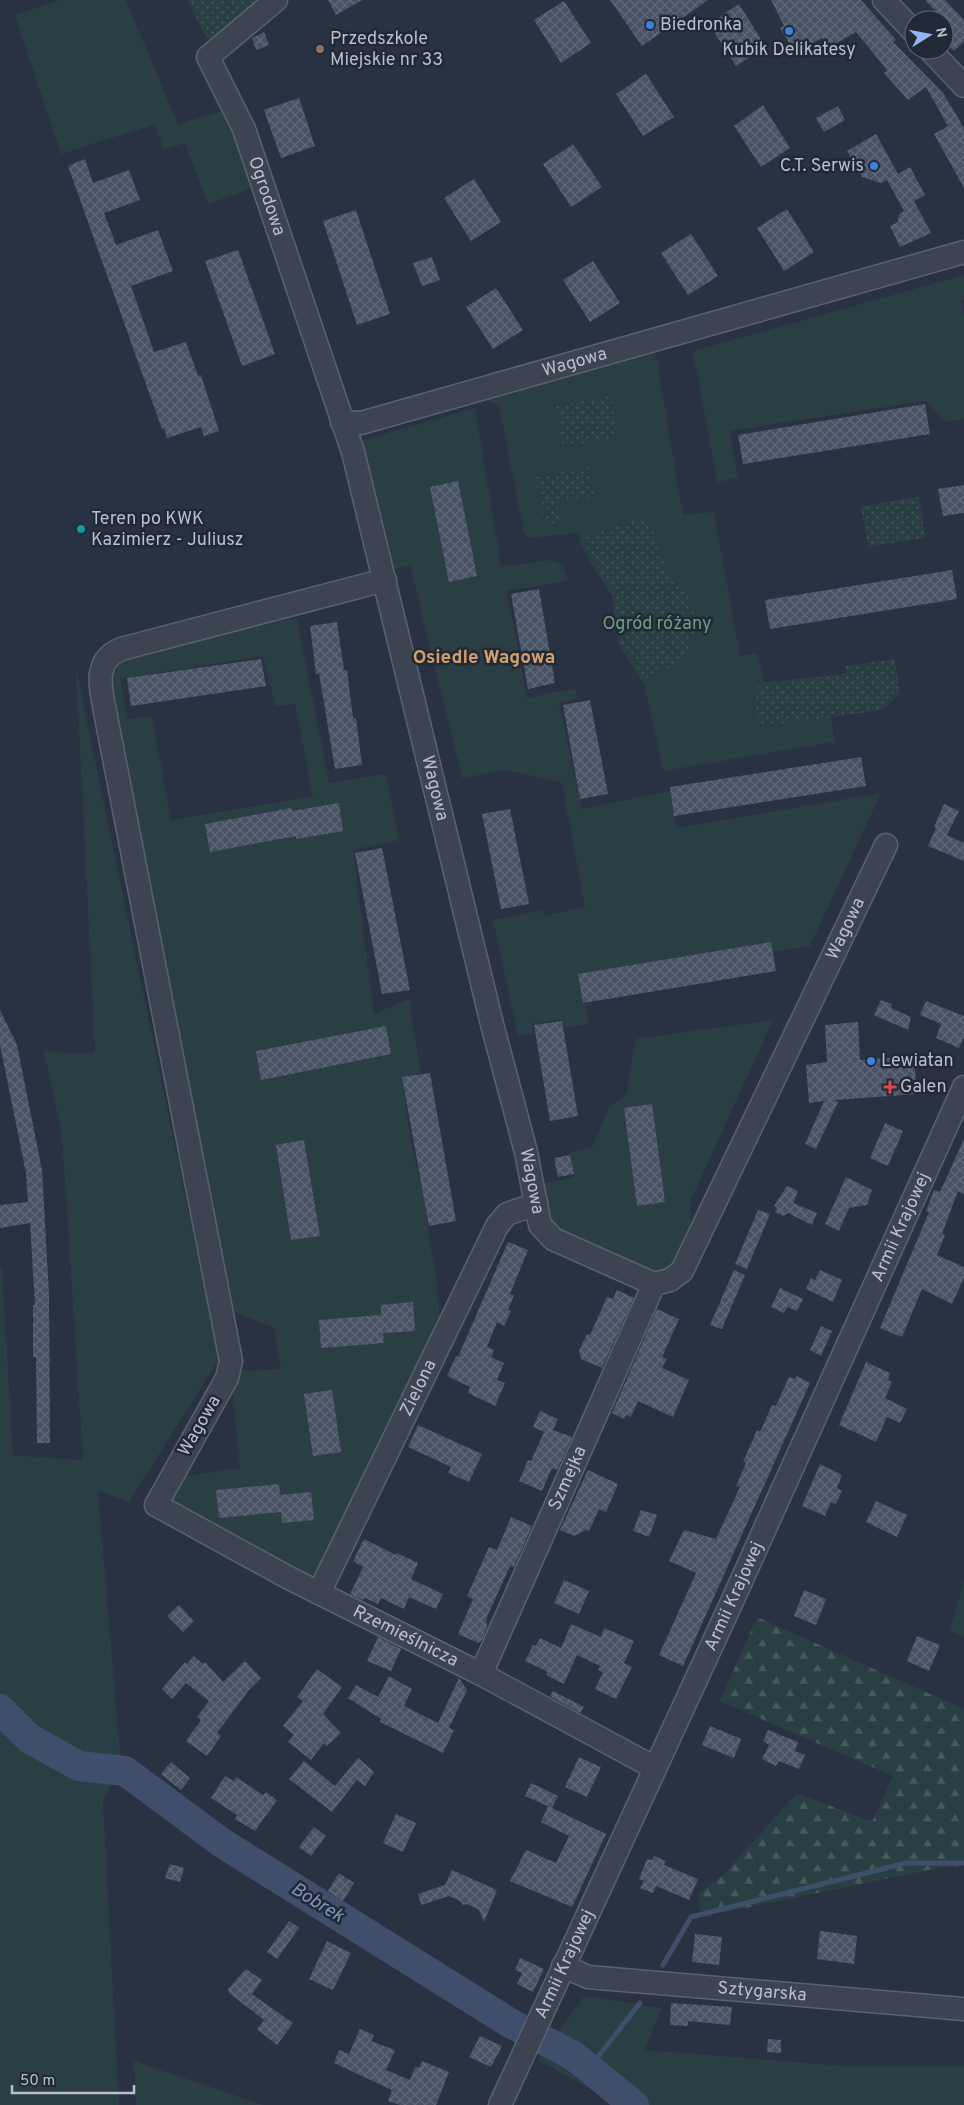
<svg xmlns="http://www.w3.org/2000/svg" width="964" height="2105" font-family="Overpass,sans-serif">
<defs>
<pattern id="forest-firs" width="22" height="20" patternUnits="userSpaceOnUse" patternTransform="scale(1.25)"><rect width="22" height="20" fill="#2a3f43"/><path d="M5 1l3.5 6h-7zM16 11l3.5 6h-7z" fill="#47595d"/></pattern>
<pattern id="park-dots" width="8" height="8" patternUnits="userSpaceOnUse" patternTransform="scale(1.25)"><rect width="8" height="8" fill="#2a3f43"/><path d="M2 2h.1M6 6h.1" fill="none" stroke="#47595d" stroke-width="1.8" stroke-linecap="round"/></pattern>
<pattern id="building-cross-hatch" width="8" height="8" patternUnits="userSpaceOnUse" patternTransform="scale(1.25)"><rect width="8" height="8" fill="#475264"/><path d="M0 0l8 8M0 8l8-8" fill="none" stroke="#5f6979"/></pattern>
</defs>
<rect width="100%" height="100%" fill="#283242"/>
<path fill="#2a3f43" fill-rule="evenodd" d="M60,0H126L178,124L225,110L258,186L208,204L185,143L163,150L156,124L61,154L15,15Z
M964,275V300H961L964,318V419L946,422L926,401L730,431L738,478L717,482L693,351Z
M655,348L683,515L714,512L740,656L757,653L764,682L825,676L835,742L663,771L645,687L618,643L612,597L582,548L578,533L528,538L524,533L499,405L484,399Z
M475,408L501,565C520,572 564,542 568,581L507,591L527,698L575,688L577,699L559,703L582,809L670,791L676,828L881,793L810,946L583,980L589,1024L565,1027L562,1019L532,1024L533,1033L518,1036L493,920L542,910L544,916L585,907L562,783L507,770L462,778L410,565L389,570L360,441Z
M297,618L329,783L386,774L399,840L353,850L374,1014L409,999L421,1073L402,1077L410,1137L419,1178H422L430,1244L436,1274L441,1331L319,1579L255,1552L173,1511L171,1494L181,1477L240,1468L232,1390L238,1369L244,1371L281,1369L274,1328L232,1311L106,661ZM263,656L275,706L295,704L313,796L171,820L152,717L127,719L120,679Z
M76,668L219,1359L129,1502L98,1490L121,1764L103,1801L119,2105H0V1268H2L13,1455L83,1460L62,1136L44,1050L71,1054L95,1052Z
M773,1020L690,1202L691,1230L674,1270L644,1275L546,1226L538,1185L574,1177L569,1153L592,1147L609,1108L627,1093L635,1039Z
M964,1581V1637L950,1631Z
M584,1996L662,2008L644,2050L845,2066H964V2105H620L538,2060Z
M134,2061L264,2105H136Z"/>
<path fill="url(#forest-firs)" d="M757,1617L964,1709V1866L943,1867L701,1917L698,1894L724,1874L797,1793L872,1822L893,1776L720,1701Z"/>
<path fill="url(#park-dots)" d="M187,0H266L215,43L205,35Z
M611,396L619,437L563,447L556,406Z
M589,467L595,496L557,503L560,522L545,524L536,477Z
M919,497L925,538L868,547L861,506Z
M640,517L653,527L671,580L686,588L698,623L686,660L645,679L619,642L614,596L582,539Z
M895,659L900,694L882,710L759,727L753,688L846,673L845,666Z"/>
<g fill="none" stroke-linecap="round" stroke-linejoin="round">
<path stroke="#3e4e6b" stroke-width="5" d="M663,1965L691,1917L906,1863H964
M590,2067L640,2003"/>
<path stroke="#3e4e6b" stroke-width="30" d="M0,1709L30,1739L79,1766L125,1771L222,1843L510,2023L574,2056L634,2105"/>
</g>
<path fill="url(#building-cross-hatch)" d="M328,0H362L336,15Z
M610,0H708L642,46Z
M771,0H861L896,40L893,42L943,93L960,121L964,129V188L934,134L948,126L926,87L908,100L884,73L887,70L856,32L828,48L822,38L795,53L780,28L784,26Z
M925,0H945L964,20V41L954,51L944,41V20Z
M564,1L591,43L561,63L534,20Z
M739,4L766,47L736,66L709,24Z
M264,32L269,45L256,50L252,38Z
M646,74L674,117L643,136L616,94Z
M299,98L315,146L281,158L264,110Z
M763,105L790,148L761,167L734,126Z
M838,106L845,120L824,132L816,118Z
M876,134L898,174L910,167L925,195L914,201L931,233L900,247L890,226L898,222L899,214L904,211L887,180L881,183L862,177L847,151Z
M573,144L602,187L571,207L543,164Z
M85,159L93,183L129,170L140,200L104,213L116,245L158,230L173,271L131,286L154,352L186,342L198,376L201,375L219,431L204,436L201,427L167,438L164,428L162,429L68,166Z
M474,179L501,222L471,241L444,198Z
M787,209L814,252L784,271L757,228Z
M356,210L390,314L357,325L323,221Z
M691,234L718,276L688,295L661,253Z
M238,250L275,354L242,366L205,261Z
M432,257L440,280L422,286L413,263Z
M593,261L620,303L590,322L563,280Z
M496,288L523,330L493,349L466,307Z
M925,404L930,434L743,464L738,435Z
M458,481L477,576L449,582L430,487Z
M964,485V513L943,516L938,489Z
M952,570L957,599L770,629L765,600Z
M539,589L555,683L528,689L511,594Z
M337,622L344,670H347L353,718H356L362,765L335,769L319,673L316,674L310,626Z
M261,659L266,686L131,706L127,678Z
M590,700L608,794L580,799L563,705Z
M861,757L866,786L674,816L670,787Z
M339,803L343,831L296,839V836L210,852L205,824L291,808L292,811Z
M944,804L959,811L947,835L964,843V861L928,846L936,828L934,827Z
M510,809L529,904L501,909L482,814Z
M382,848L410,990L382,994L355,853Z
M771,942L776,971L583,1003L578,974Z
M881,1000L892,1004L891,1008L911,1017L908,1030L874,1015Z
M926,1001L964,1016V1037L959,1048L936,1038L941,1024L920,1015Z
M0,1010L17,1045L42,1170L49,1294L50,1443H37L36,1357H33V1305H35L30,1223L0,1228V1205L28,1202L26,1173L0,1045Z
M562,1021L578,1116L550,1121L534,1025Z
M858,1022L860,1060L914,1056L917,1094L835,1100L838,1102L816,1149L805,1144L824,1101L809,1103L806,1065L827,1062L825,1025Z
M386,1026L391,1054L261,1080L256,1051Z
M430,1073L456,1221L429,1226L402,1077Z
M652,1104L665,1202L637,1206L624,1108Z
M885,1123L903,1131L888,1166L870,1158Z
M964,1139V1194L958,1191L942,1234L945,1235L937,1255L964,1267V1278L952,1304L922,1289L902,1337L880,1328L929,1212L926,1211L934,1190L940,1192Z
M304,1140L320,1236L291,1240L276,1145Z
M570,1155L574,1174L558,1177L554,1158Z
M846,1177L872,1190L867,1205L849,1208L839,1231L825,1224Z
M787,1186L798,1191L793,1203L817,1213L812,1225L788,1213L783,1216L775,1212L777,1208L774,1206Z
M758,1210L770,1214L747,1269L735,1264Z
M508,1242L528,1250L510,1294L514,1295L508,1310L511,1311L504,1326L497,1322L487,1347L494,1350L491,1357L504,1363L497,1380L505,1383L495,1406L468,1393L470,1387L447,1376L456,1356L458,1357Z
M734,1270L745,1275L722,1329L710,1325Z
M820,1270L842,1280L833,1302L806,1289L811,1278L815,1280Z
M780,1288L803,1299L797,1311L787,1307L784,1313L771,1307Z
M617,1290L634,1298L602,1368L581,1359L579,1351L587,1334L590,1335L607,1297L613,1299Z
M413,1302L415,1331L383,1333L384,1343L321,1348L319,1320L381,1315V1305Z
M657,1309L679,1319L662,1357L667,1359L662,1368L689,1380L673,1417L638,1401L631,1417L626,1415L624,1419L612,1413Z
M821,1326L832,1331L821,1356L810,1350Z
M866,1362L890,1373L888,1380L892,1382L885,1398L907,1409L900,1423L887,1417L876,1442L839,1425Z
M797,1376L810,1383L683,1666L659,1655L696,1573L669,1561L684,1530L716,1539L740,1487L736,1486L746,1463L743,1462L757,1430L760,1432L772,1405L776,1406L789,1377L795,1379Z
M332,1390L341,1452L313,1456L304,1394Z
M540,1411L558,1419L553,1430L572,1437L557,1470L552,1468L542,1491L519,1481L528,1460L531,1461L544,1432L533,1427Z
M418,1425L482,1454L469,1482L448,1473L451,1467L408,1447Z
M820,1464L842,1475L837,1488L842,1491L836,1504L831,1502L825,1516L802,1506Z
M588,1470L618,1484L606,1512L599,1509L589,1531L586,1530L574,1536L560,1530Z
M279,1484L280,1495L311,1492L314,1520L282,1523L281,1512L219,1518L216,1490Z
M876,1501L907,1515L897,1537L866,1522Z
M641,1510L657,1515L649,1537L633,1531Z
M511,1517L532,1526L514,1567L510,1566L486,1619L487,1628L482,1640L478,1643L458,1634L473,1599L467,1596L489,1547L497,1550Z
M364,1539L396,1555L397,1553L418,1563L411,1579L443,1594L436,1609L409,1597L404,1609L381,1598L378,1604L365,1598L363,1600L350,1594L363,1567L353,1561Z
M564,1580L589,1591L579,1614L554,1603Z
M804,1590L826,1599L816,1625L794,1616Z
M179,1605L194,1621L183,1632L167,1616Z
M571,1624L601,1637L604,1628L634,1641L624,1663L632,1667L616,1699L595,1689L603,1672L598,1670L600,1666L577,1655L564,1684L546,1675L548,1672L525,1661L533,1645L536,1646L540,1638L561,1648Z
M917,1636L940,1645L929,1671L907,1661Z
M378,1637L401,1649L391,1671L367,1661Z
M194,1656L203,1664L205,1662L223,1682L245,1661L261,1678L249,1690L217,1733L221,1736L207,1756L186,1741L201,1720L197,1717L209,1701L186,1683L172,1699L162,1689L185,1662L187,1664Z
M317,1669L342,1687L323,1714L341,1733L327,1746L324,1743L311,1760L288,1742L294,1735L283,1726L303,1701L297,1697Z
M389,1676L412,1689L404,1706L438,1723L459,1678L467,1690L449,1728L454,1730L443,1753L380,1722L381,1719L348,1698L356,1685L378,1697Z
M553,1691L584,1707L580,1713L550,1696Z
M710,1726L741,1739L734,1758L702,1745Z
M768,1730L798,1742L795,1751L805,1755L799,1769L779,1761L776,1766L762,1759L769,1745L763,1741Z
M579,1757L601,1767L587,1797L565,1787Z
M358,1758L374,1772L365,1786L357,1780L332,1812L289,1779L304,1761L335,1786Z
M171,1762L190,1778L181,1790L161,1774Z
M225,1776L234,1781L236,1777L263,1795L266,1792L277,1800L255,1831L235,1819L237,1815L211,1798Z
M531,1783L558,1796L552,1808L525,1796Z
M548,1806L606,1834L572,1907L510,1881L526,1850L556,1863L569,1836L541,1822Z
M396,1814L416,1823L403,1852L383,1843Z
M314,1827L326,1836L311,1856L299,1847Z
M654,1856L666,1861L664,1865L698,1879L689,1900L656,1886L653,1893L640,1888L644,1881L639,1879L647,1859L652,1860Z
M170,1864L184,1868L180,1882L165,1878Z
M452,1870L497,1890L484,1922L479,1910L467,1904L463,1905L460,1901L449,1896L421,1905L418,1894L445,1885Z
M339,1873L354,1883L343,1901L328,1891Z
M289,1921L299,1928L277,1959L267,1952Z
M820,1931L857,1936L854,1964L817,1959Z
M695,1934L722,1937L719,1965L692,1962Z
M327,1941L351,1953L333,1990L309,1979Z
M520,1958L544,1969L533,1992L517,1984L522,1973L515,1970Z
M246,1969L262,1980L252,1994L293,2023L277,2045L257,2029L264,2020L229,1993L228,1989Z
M671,2003L732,2007L730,2025L688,2021V2026L670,2025Z
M360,2029L374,2035L371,2041L395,2050L386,2070L410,2080L415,2067L419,2068L422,2061L449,2072L436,2105H400L388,2101L392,2090L334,2063L339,2050L349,2054Z
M480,2036L502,2046L491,2067L469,2057Z
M768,2039L781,2040V2053L767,2052Z"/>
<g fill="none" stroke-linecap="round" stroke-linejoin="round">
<defs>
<g id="minor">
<path id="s1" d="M276,0L208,57L244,129L353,452L492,1024L526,1152L540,1225L553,1239L654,1284L670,1280L682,1271L886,845"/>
<path d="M884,0L914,32"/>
<path d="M930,50L964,86"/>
<path id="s2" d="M342,422L361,423L964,252"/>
<path id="s3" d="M385,580L121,649C89,662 103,696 107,722L231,1361L227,1378L156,1505L289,1578L481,1674L655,1768"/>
<path id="s4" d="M319,1593L497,1226L507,1214L536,1204"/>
<path id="s5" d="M481,1674L654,1284"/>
<path id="s6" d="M563,1966L588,1977L964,2009"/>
<path id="s7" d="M500,2105L730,1606L964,1087"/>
</g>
</defs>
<use href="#minor" stroke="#5a626f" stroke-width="25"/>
<use href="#minor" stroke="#3c4452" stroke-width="22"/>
</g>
<g fill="#3f7fe0" stroke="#212937" stroke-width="2">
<circle cx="650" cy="25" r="5"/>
<circle cx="789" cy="31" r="5"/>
<circle cx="874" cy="166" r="5"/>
<circle cx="871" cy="1061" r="5"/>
</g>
<circle fill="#8d6e63" stroke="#212937" stroke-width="2" cx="320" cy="49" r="5"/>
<circle fill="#0f9aa8" stroke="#212937" stroke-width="2" cx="81" cy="529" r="5"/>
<path fill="#e0444e" stroke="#212937" stroke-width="2" d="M887.5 1079.5h5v5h5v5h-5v5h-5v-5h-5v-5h5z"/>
<g text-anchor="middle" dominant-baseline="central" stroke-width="5" stroke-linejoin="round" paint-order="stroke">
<g font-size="18" fill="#b9bfcc" stroke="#212937" text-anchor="start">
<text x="660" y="25">Biedronka</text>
<text x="330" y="39">Przedszkole<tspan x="330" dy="21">Miejskie nr 33</tspan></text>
<text x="789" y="50" text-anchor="middle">Kubik Delikatesy</text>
<text x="864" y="166" text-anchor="end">C.T. Serwis</text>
<text x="91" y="519">Teren po KWK<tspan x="91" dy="21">Kazimierz - Juliusz</tspan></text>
<text x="881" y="1061">Lewiatan</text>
<text x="900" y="1087">Galen</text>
</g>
<g font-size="18" fill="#b9bfcc" stroke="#212937">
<text stroke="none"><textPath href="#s1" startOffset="240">Ogrodowa</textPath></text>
<text stroke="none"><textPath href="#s2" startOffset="241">Wagowa</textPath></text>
<text stroke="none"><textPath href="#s1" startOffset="856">Wagowa</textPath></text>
<text stroke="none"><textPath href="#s1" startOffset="1846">Wagowa</textPath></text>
<text stroke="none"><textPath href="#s1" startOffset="1261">Wagowa</textPath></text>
<text stroke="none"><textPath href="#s7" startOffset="965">Armii Krajowej</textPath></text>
<text stroke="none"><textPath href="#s4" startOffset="228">Zielona</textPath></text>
<text transform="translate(200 1426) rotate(-60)">Wagowa</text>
<text stroke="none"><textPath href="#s5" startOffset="214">Szmejka</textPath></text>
<text stroke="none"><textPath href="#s7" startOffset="560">Armii Krajowej</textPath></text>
<text stroke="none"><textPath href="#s3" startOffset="1451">Rzemieślnicza</textPath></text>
<text stroke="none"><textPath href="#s7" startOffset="155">Armii Krajowej</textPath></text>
<text stroke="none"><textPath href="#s6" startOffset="202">Sztygarska</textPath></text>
</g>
<g font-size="18" fill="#719c7d" stroke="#212937">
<text x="657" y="624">Ogród różany</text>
</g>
<g font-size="19" font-weight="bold" fill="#d49e6c" stroke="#212937">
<text x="484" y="658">Osiedle Wagowa</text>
</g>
<g font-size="19" font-style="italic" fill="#8194b2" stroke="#212937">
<text transform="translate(317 1903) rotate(32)">Bobrek</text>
</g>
</g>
<g transform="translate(929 35) rotate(79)"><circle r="24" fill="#212937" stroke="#5e6573"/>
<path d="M0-4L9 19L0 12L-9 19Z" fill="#94b5f6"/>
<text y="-8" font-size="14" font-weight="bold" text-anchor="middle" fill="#b9bfcc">N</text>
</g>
<path d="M12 2085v8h122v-8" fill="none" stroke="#b9bfcc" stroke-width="2.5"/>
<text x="20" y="2085" font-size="15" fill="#b9bfcc" stroke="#212937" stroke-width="4" paint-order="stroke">50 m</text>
</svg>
